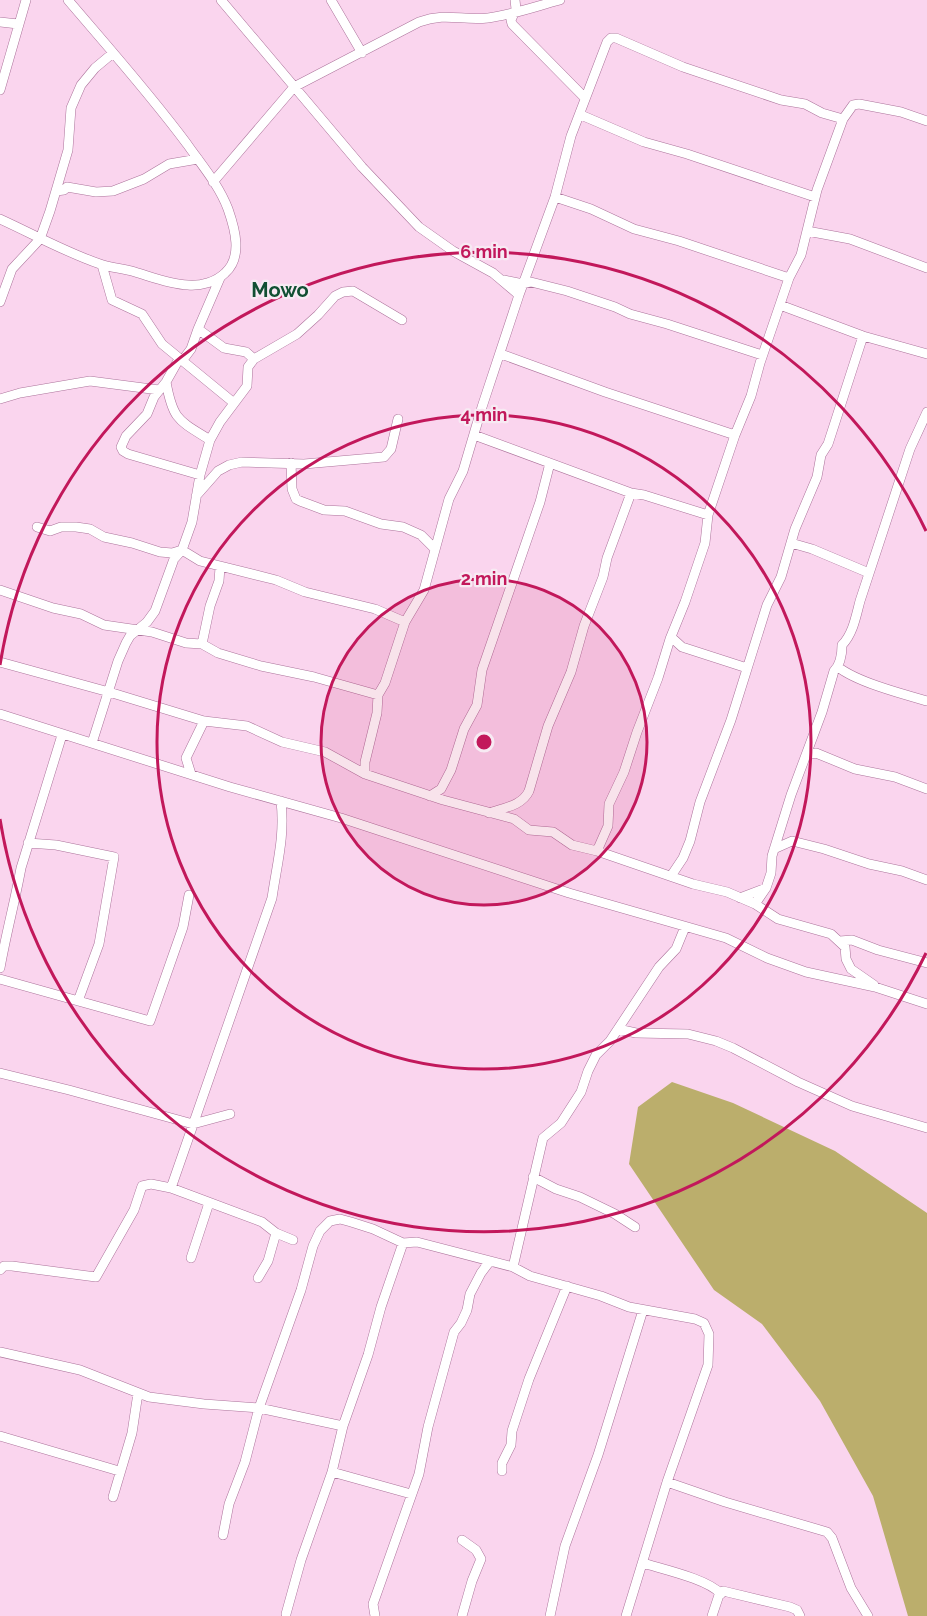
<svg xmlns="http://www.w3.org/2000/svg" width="927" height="1616" font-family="Raleway,sans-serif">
<rect width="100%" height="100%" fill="#fad5ee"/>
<path fill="#bbae6c" d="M672,1082L733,1103L835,1151L927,1213V1616H908L873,1496L820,1401L762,1324L714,1290L629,1164L638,1107Z"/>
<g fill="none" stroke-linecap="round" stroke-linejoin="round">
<defs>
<path id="minor" d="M221,0L362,167L419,227L453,251L493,273L519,295
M331,0L362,53
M515,0L516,9L511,20L512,24L585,98
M0,22L18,24
M0,90L26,0
M581,115L644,142L687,154L815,197
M213,182L294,87L419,22C447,12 461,21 488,18C512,15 537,6 560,0
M56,191L64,190L67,187L96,192L113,191L144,179L169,164L198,159
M555,197L591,209L634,229L679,241L789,278
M0,219C33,234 65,252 100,264C111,268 123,268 135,272C152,277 169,284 188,285C201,286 216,282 225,273C243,257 235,229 228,209C219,185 201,164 187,144C150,94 108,47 68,0
M807,231L850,239L927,268
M102,265L112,300L142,314L162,344L234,403
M504,280L523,284L531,282L567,291L615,307L630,314L667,324L762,355
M0,302L12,269L40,239L50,211L68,150L71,108L81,85L95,68L113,53
M780,305L863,336L927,354
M198,329L224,348L246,352L254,359
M501,354L605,392L735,435
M166,382C173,420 178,420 210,440
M0,399L20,393L90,381L159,390
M474,435L631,493L644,495L708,515
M291,463L292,489L296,499L300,501L324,510L345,511L381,524L403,527L421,535L435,549
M200,475L128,454L123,451L121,447L126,436L147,414L154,397L166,382L179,359L185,357L191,349L198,329L220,278
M196,496L218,471L229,465L242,462L304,464L384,457L391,449L398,419
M37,527L50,531L61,527H76L90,529L104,537L132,543L160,552L172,553L182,550L200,561L276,580L305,592L375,609L405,622
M791,543L812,549L869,573
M0,590L53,608L81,614L104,625L152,632L186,643L202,644L218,653L261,666L314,677L378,695
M671,637L682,647L747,668
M202,644L210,606L219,581L220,567
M0,662L109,692L204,721L247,726L282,742L325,752L365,774L443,800L514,819L529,830L553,832L572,845L597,851L693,884L727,892L755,904L778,919L831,934L845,947L846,959L851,969L874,985
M838,667C857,682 902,694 927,701
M0,714L230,787L341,818L569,893L726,938L767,958L806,972L875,987L927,1004
M92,743L118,661L126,643L130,636L147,622L155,611L174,559L182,550L192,522L200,475L210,440L220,422L247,386L248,367L254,359L297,334L318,315L335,296L343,292L353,291L402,320
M806,755L816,753L855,769L895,777L927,789
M191,774L186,758L204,721
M365,774V762L377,713L378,695L385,683L405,622L424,590L449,499L463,471L482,407L519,295L555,197L571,136L607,42L611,38H616L683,67L781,100L805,104L822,113L843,119
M430,796L441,789L451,770L464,729L477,705L482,670L540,502L550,463
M489,813C503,808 522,806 529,791L548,726L571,672L584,626L603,577L607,558L631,493
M28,843L56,845L114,857L99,944L78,1001
M774,849L792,841L824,849L869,864L902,871L927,880
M597,851L608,826L609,804L624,772L637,732L658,678L670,639L685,602L705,543L708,515L735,435L751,396L760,363L789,278L801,255L817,190L843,119L853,105L859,104L901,112L927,121
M671,876L683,858L690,841L700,802L731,720L767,605L781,577L795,529L817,477L821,455L828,444L863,336
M740,898L766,888
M755,904L766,888L771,873L772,856L791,795L822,712L834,671C841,664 842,654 842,645C853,634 856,616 860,601L910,449L927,412
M840,941L852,940L878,950L927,963
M0,968C6,934 15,901 21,868L62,735
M0,979L150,1021L183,927L189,895
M618,1029L636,1033L688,1034L716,1041L733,1048L798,1082L852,1106L927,1128
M0,1073L69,1090L193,1124L230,1114
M533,1177L556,1189L580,1197L615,1214L635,1227
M171,1188L272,898C277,863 285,837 281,801
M191,1258L209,1203
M513,1267L543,1138L561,1123L581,1092L588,1071L596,1055L610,1041L659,967L676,949L685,927
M0,1270L4,1266H12L96,1277L134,1210L142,1186L151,1184L171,1188L262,1222L276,1233L293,1240
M258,1278L268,1261L276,1233
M0,1352L80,1370L149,1397L204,1404L259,1408L343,1426
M0,1436L119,1471
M502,1471V1463L511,1445L512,1431L529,1379L567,1286
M332,1472L411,1494
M667,1482L725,1502L827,1532L832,1538L851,1588L868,1616
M113,1497L132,1433L138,1393
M223,1535L229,1504L245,1462L259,1408L301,1290L313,1246L320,1231L330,1221L340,1219L351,1222L373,1229L403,1243L417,1242L513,1267L530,1276L601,1296L629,1307L695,1319L704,1323L709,1334L708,1365L667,1482L626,1616
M643,1563C662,1569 708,1579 721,1594
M286,1614L301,1560L332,1472L343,1426L368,1355L381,1307L403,1243
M375,1616L373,1604L419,1474L428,1427L454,1332L461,1323L467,1310L470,1294L481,1273L490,1261
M462,1616L472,1581L481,1559L476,1550L462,1540
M550,1616L565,1546L598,1455L643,1310
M712,1616L719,1595L723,1591L790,1607L797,1610L800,1616"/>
</defs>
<use href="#minor" stroke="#ac739b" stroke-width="10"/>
<use href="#minor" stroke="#fff" stroke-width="9"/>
</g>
<circle cx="484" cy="742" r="163" fill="#c2185b" fill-opacity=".12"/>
<g fill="none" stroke="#c2185b" stroke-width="3">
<circle cx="484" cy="742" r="163"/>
<circle cx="484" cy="742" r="327"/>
<path d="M926 953A490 490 0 0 1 0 819M0 665A490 490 0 0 1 926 531"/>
</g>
<g text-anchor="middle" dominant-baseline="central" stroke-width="4.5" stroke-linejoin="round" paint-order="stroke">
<g font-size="20" font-weight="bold" fill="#115033" stroke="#f7eaf3">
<text x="280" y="290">Mowo</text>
</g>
</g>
<circle cx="484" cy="742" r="9" fill="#c2185b" stroke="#f7eaf3" stroke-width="3"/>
<g font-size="18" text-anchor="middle" font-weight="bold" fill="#c2185b" stroke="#f7eaf3" stroke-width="4.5" stroke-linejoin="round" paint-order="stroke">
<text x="484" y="258">6 min</text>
<text x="484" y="421">4 min</text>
<text x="484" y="585">2 min</text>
</g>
</svg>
